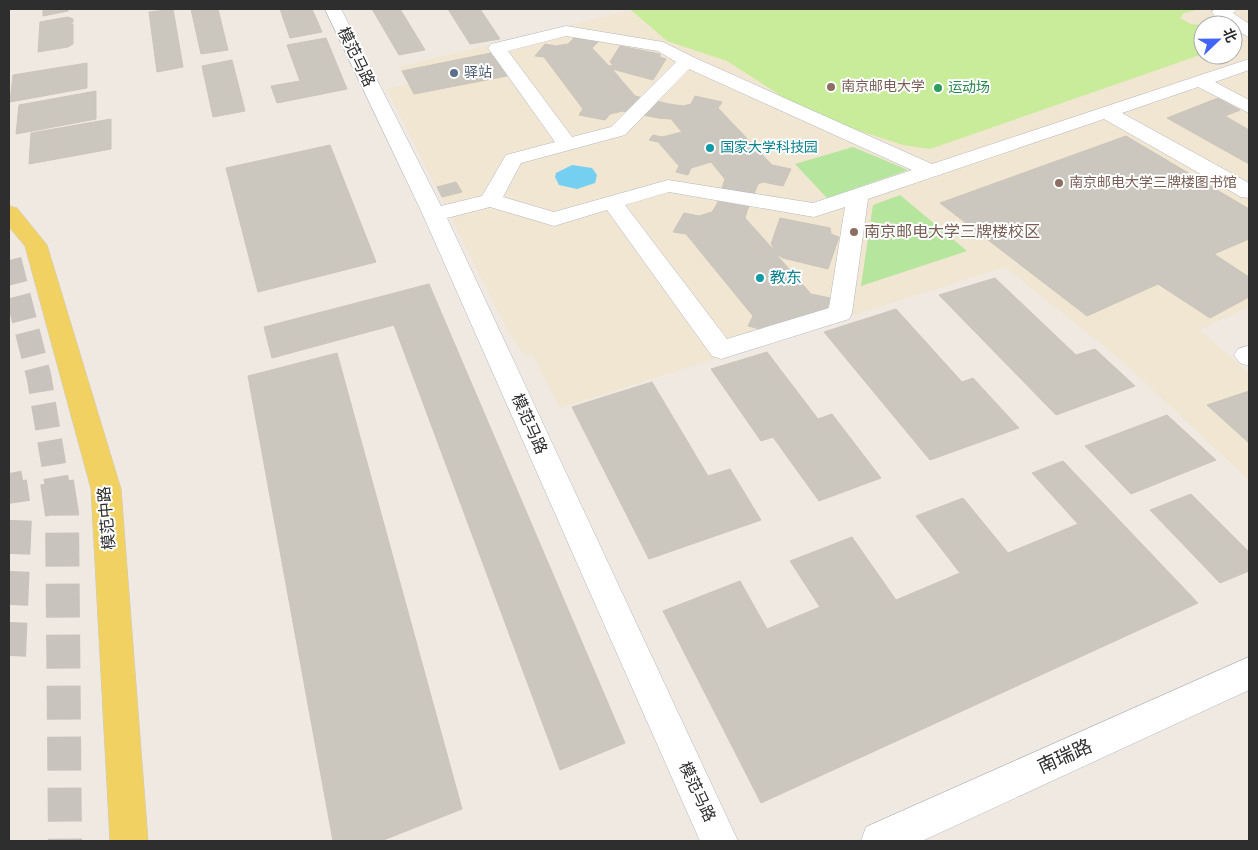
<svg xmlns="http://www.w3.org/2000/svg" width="1258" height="850" font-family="'Source Sans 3','Noto Sans SC',sans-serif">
<rect width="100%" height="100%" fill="#efe9e1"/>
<path fill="#f0e6d1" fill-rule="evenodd" d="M636,9H1249V307L1199,330L1249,373V480L1122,361L1005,267L560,408L533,356L523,354L505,325L387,89L409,84L399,67ZM1203,25H1233V55H1203Z"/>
<path fill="#b6e59e" d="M853,147L908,170L827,198L795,164Z
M900,195L967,251L861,286L873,205Z"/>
<path fill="#c9ec9a" d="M636,9H1194L1196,10L1184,13L1180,18L1191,24L1203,25V54L930,149L903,145L811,115L727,61L667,41L631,10Z"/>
<path fill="#75cff0" d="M572,165L592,168L597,175L595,183L577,189L559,185L555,177L556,173Z"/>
<path fill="#cbc7bf" stroke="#cbc5ba" d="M43,9H68V11L43,16Z
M173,9L183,67L157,72L149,12Z
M191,9H218L228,50L201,54Z
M280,9H312L322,32L290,38Z
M372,9H400L425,50L399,55Z
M448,9H480L500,39L470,44Z
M68,17L73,19V22L68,25L73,24V44L68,47L38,52L40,22Z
M326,38L347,89L277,103L271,86L300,81L287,45Z
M574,38L598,42L592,48L609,66L613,65L610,62L620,46L660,54V57L666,59L653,80L612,69L635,96L669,104L658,118L623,111L610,114L605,120L579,115L583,109L544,57L535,56L545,44L556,46L568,44Z
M491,53L507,76L414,94L402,71Z
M232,60L245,111L213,117L202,66Z
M87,63V88L10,102L13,75Z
M96,91V119L16,134L19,105Z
M695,96L722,102L718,108L772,165L791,169L783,186L763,182L758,184L747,211L717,204L725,179L711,162L691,168L688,175L676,172L679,166L658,142L649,140L653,135L662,137L682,132L671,119L658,118L669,104L683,106L691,104Z
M1218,98L1240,110L1225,116L1249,130V164L1167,118Z
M111,119V149L29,164L31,133Z
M1126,136L1249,209V239L1214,254L1249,277V297L1210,318L1158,284L1087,316L940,203Z
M330,145L376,262L258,292L226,168Z
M456,182L462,192L442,197L437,187Z
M717,204L747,211L745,218L772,248H774L771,244L780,218L830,228L831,234L839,237L828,269L783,258L775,253L811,294L830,298L823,324L783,335L748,326L753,316L686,234L673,232L684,213L699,216L712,212Z
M995,278L1076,355L1095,349L1135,386L1056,415L939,295Z
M429,284L625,743L560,770L394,325L272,358L264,327Z
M896,309L962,382L973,378L1019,428L930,460L824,332Z
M767,352L818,419L832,414L881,478L819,501L773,437L761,441L711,369Z
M337,353L462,809L381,841H333L248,376Z
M652,382L708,476L730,469L761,520L649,559L572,407Z
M1249,391V443L1207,405Z
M1167,415L1216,460L1131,494L1085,446Z
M1063,461L1198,603L761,803L663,611L740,581L767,629L820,607L790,561L852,537L896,600L960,573L916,516L963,498L1008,553L1078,524L1032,473Z
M1191,494L1249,552V571L1220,583L1150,510Z"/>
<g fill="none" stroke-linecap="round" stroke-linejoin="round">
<path stroke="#c8c4bd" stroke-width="25" stroke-dasharray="25 12" stroke-linecap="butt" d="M9,260L39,377L57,484
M9,473L11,484"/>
<path stroke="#c8c4bd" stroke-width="34" stroke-dasharray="34 17" stroke-linecap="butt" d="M57,482L62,514L65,841
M9,656L15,515L10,482"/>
<defs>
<path id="minor" d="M325,9H341L441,206L482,196L506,155L555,142L488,48L491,44L566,26L663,42L693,57L932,164L1249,59V70L1215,82L1249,100V113L1198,87L1122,113L1249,183V198L1241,197L1104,119L868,199L852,313L849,319L721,359L712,356L607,210L554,226L490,207L447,218L738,841H700L423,215ZM566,36L658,51L676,62L611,127L572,137L508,51ZM689,69L912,170L813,203L668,180L554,212L503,197L521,163L625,135ZM669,192L814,217L845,207L829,308L727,339L625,205Z
M1214,9H1237L1233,13L1249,24V37L1233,29V25C1225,25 1216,19 1212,12Z
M1247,346L1249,347V366L1240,363L1234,355L1238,349Z
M1249,657V690L922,841H861L866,827Z"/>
<path id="major" d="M9,206L17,208L47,245L121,489L148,841H110L91,489L25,246L9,227Z"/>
</defs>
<use href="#minor" stroke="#b4b7c1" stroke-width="1"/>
<use href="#major" stroke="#c9c9c9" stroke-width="1"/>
<use href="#minor" fill="#fff" fill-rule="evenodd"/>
<use href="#major" fill="#f2d163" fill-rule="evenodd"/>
</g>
<circle fill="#5c6f8a" stroke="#fff" stroke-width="2" cx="454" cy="73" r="5"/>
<g fill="#8d6e63" stroke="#fff" stroke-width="2">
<circle cx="831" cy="87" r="5"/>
<circle cx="1059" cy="183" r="5"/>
<circle cx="854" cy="232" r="5"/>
</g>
<circle fill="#2e9e5b" stroke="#fff" stroke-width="2" cx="938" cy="88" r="5"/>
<g fill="#0f9aa8" stroke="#fff" stroke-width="2">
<circle cx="710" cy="148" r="5"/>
<circle cx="760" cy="278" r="5"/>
</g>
<g text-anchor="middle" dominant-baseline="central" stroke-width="4" stroke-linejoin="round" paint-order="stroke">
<g font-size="14" fill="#4e5e75" stroke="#fff" text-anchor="start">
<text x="464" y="73">驿站</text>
</g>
<g font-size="14" fill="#785e54" stroke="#fff" text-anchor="start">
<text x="841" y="87">南京邮电大学</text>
<text x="1069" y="183">南京邮电大学三牌楼图书馆</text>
</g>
<g font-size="14" fill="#27864d" stroke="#fff" text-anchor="start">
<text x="948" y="88">运动场</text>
</g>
<g font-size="14" fill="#0d838f" stroke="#fff" text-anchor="start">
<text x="720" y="148">国家大学科技园</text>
</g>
<g font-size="16" fill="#2e2e2e" stroke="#fff">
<text transform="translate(356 57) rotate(64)">模范马路</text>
<text transform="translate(529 424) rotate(66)">模范马路</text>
<text transform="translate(107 518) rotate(-95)">模范中路</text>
<text transform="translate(697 792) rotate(65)">模范马路</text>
</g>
<g font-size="16" fill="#785e54" stroke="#fff" text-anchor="start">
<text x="864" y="232">南京邮电大学三牌楼校区</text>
</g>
<g font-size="16" fill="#0d838f" stroke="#fff" text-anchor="start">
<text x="770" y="278">教东</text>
</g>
<g font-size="19" fill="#2e2e2e" stroke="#fff">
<text transform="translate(1065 757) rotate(-24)">南瑞路</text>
</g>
</g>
<rect width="1258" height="850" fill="none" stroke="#2e2e2e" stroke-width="20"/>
<g transform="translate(1218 40) rotate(68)"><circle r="24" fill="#ffffff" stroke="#ababab"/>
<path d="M0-4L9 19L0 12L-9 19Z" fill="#4264fb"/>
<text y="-8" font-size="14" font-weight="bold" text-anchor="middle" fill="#2e2e2e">北</text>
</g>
</svg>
